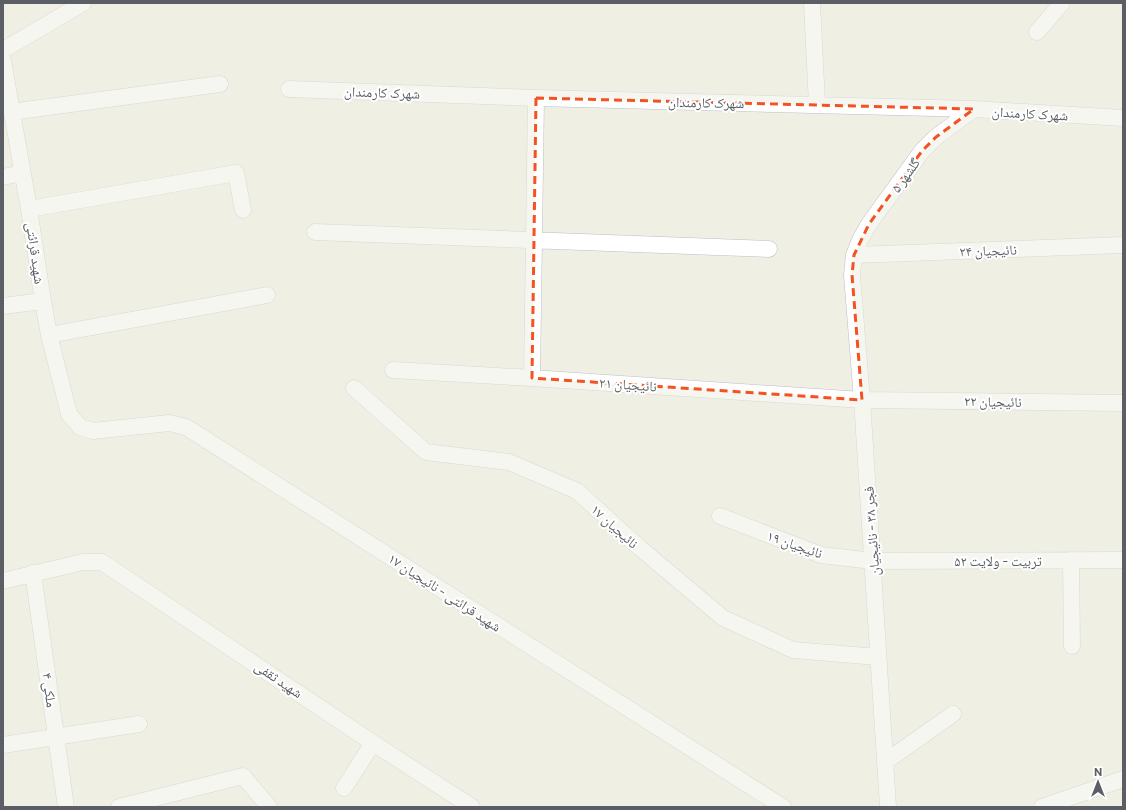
<svg xmlns="http://www.w3.org/2000/svg" width="1126" height="810" font-family="Commissioner,'Noto Naskh Arabic',sans-serif">
<rect width="100%" height="100%" fill="#efefe3"/>
<g fill="none" stroke-linecap="round" stroke-linejoin="round">
<defs>
<path id="street" d="M812,3L817,104
M1037,32L1062,3
M3,50L83,3
M3,61L29,209L43,301L49,335L69,414L80,427L93,431L169,423L186,427L783,807
M289,89L536,98L974,109L1123,118
M11,112L220,84
M3,177L22,173
M29,209L236,173L243,210
M315,232L769,249
M854,255L1123,245
M3,306L43,301
M49,335L267,295
M393,370L532,378L862,400L1123,403
M532,378L536,98
M354,388L426,452L509,462L577,491L640,548L723,618L793,650L878,657
M720,516L821,555L873,561L1123,560
M1071,560L1072,646
M33,573L66,807
M3,581L83,562H102L373,743L472,807
M3,745L139,724
M885,762L953,714
M344,788L373,743
M119,807L243,776L269,807
M888,807L862,400L852,275L854,255L860,240L869,224L922,151L936,137L974,109
M1042,807L1123,779"/>
</defs>
<use href="#street" stroke="#bdbfc5" stroke-width="17"/>
<use href="#street" stroke="#fff" stroke-width="16"/>
</g>
<path d="M0 0H1126V810H0ZM536,98L974,109L936,137L922,151L869,224L854,255L852,275L862,400L532,378Z" fill="#efefe3" fill-opacity=".55" fill-rule="evenodd"/>
<path fill="none" stroke="#f35222" stroke-width="3" stroke-dasharray="8 5" stroke-linejoin="round" d="M536,98L974,109L936,137L922,151L869,224L854,255L852,275L862,400L532,378Z"/>
<g text-anchor="middle" dominant-baseline="central" stroke-width="4" stroke-linejoin="round" paint-order="stroke">
<g font-size="14" fill="#5b5e65" stroke="#fff">
<text transform="translate(382 92) rotate(2)">شهرک کارمندان</text>
<text transform="translate(706 102) rotate(1)">شهرک کارمندان</text>
<text transform="translate(1030 113) rotate(3)">شهرک کارمندان</text>
<text transform="translate(905 175) rotate(-54)">گلشهر ۵</text>
<text transform="translate(988 250) rotate(-2)">نائیجیان ۲۴</text>
<text transform="translate(36 253) rotate(82)">شهید قرائتی</text>
<text transform="translate(628 384) rotate(4)">نائیجیان ۲۱</text>
<text transform="translate(993 401) rotate(1)">نائیجیان ۲۲</text>
<text transform="translate(615 526) rotate(42)">نائیجیان ۱۷</text>
<text transform="translate(871 531) rotate(-94)">فجر ۳۸ - نائیجیان</text>
<text transform="translate(795 544) rotate(19)">نائیجیان ۱۹</text>
<text x="998" y="560">تربیت - ولایت ۵۲</text>
<text transform="translate(445 592) rotate(33)">شهید قرائتی - نائیجیان ۱۷</text>
<text transform="translate(279 679) rotate(34)">شهید ثقفی</text>
<text transform="translate(50 690) rotate(82)">ملکی ۴</text>
</g>
</g>
<rect width="1126" height="810" fill="none" stroke="#5b5e65" stroke-width="8"/>
<g transform="translate(1098 782)" stroke="#ffffff" stroke-width="3" paint-order="stroke">
<path d="M0-3L7 15L0 10L-7 15Z" fill="#5b5e65"/>
<text y="-6" font-size="11" font-weight="bold" text-anchor="middle" fill="#5b5e65">N</text>
</g>
</svg>
